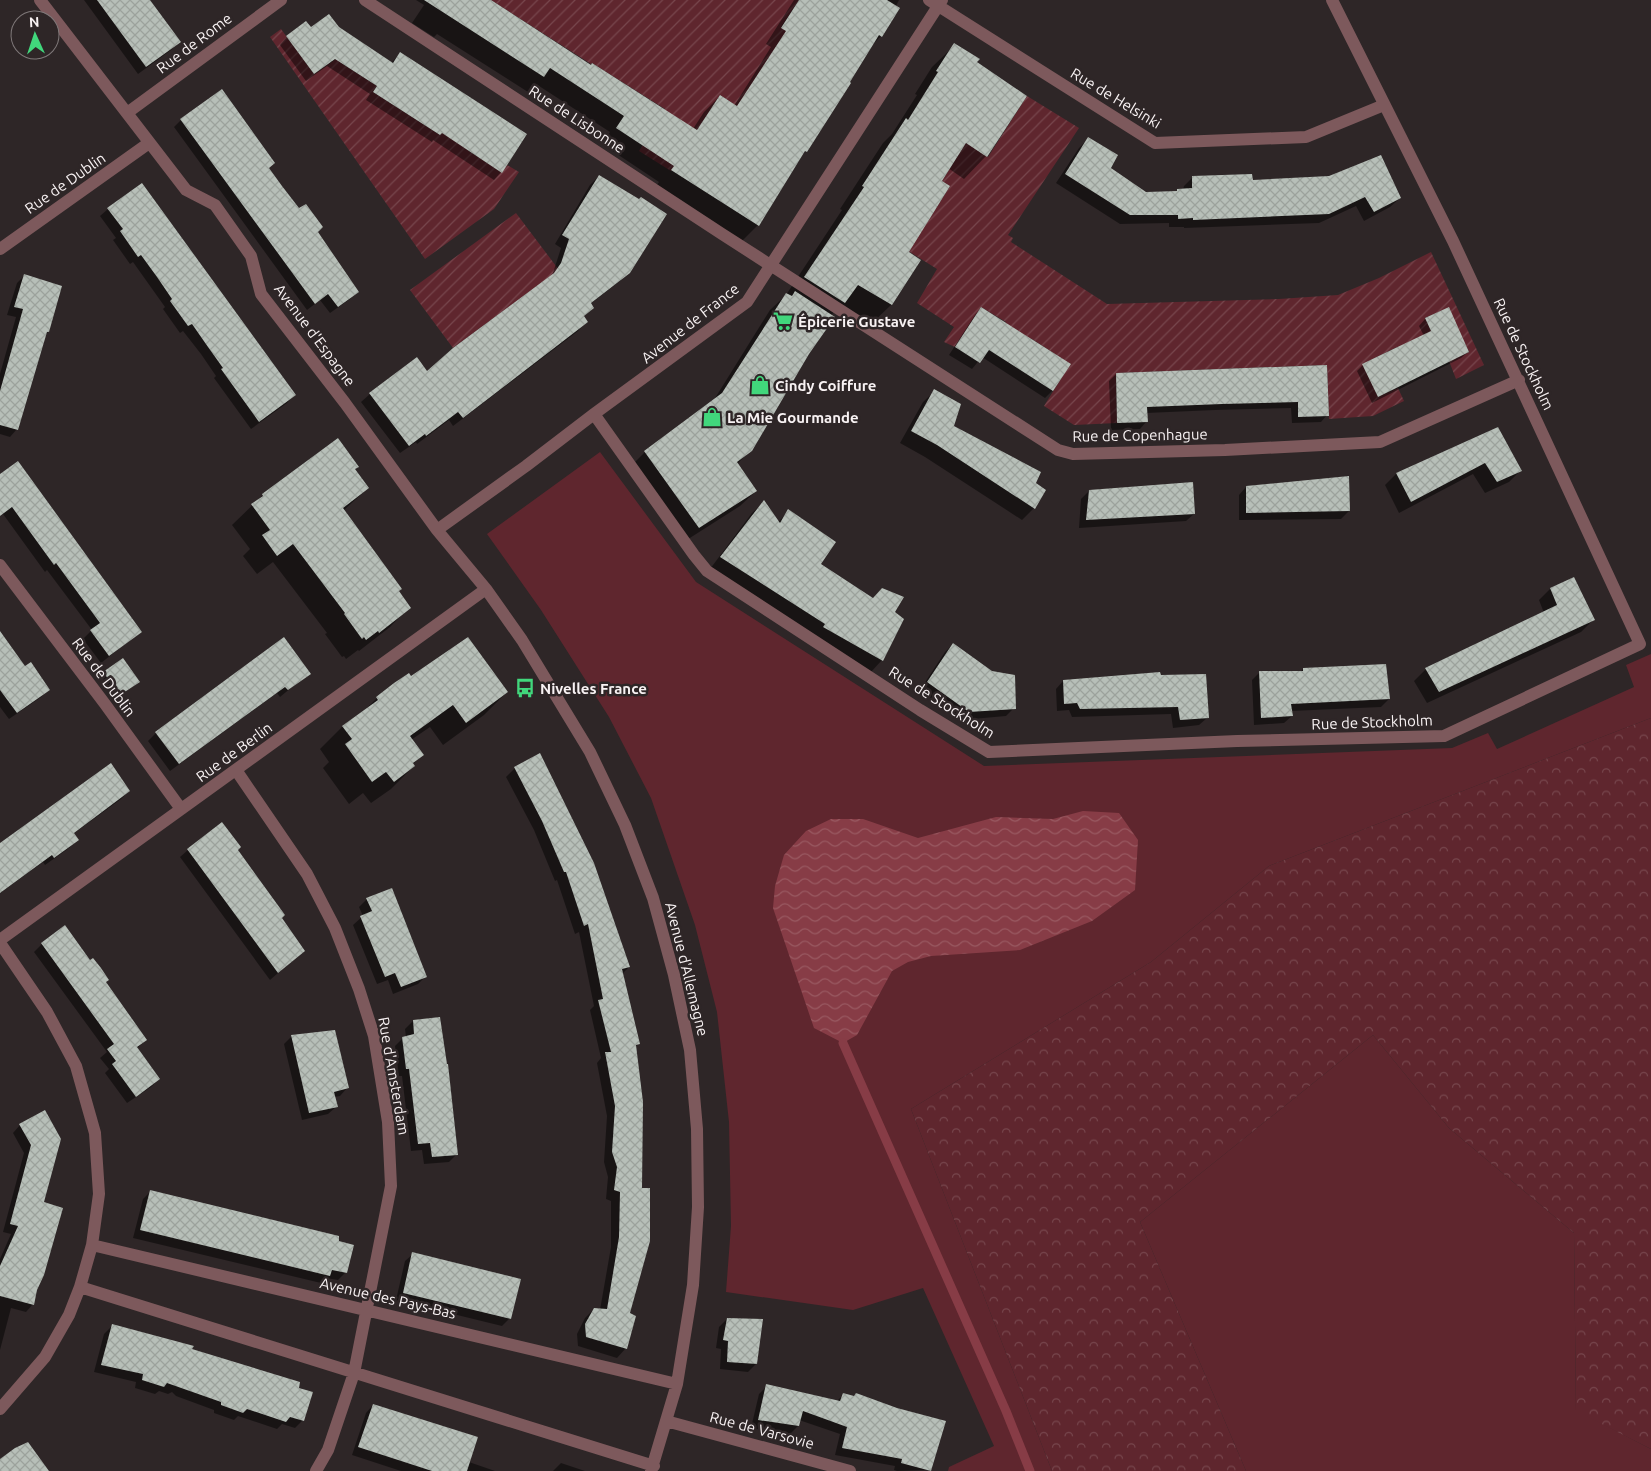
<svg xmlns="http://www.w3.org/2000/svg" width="1651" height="1471" font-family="Ubuntu,sans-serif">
<defs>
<pattern id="forest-crowns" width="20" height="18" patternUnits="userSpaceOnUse" patternTransform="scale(1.25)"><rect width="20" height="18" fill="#5f262e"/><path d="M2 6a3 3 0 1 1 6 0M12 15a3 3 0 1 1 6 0" fill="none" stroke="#77464d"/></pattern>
<pattern id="garden-furrows" width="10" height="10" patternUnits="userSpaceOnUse" patternTransform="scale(1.25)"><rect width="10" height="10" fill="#5f262e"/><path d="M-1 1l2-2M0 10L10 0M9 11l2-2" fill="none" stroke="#77464d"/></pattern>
<pattern id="water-waves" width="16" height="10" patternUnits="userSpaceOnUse" patternTransform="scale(1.25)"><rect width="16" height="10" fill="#873c46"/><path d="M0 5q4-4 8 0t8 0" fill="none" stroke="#995961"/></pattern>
<pattern id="building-cross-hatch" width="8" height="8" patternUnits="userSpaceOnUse" patternTransform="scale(1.25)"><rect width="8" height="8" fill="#b7bfb8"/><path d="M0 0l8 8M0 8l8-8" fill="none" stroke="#9ca29c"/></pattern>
</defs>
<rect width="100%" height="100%" fill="#2e2627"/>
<path fill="#5f262e" d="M600,452L696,582L984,766L1452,748L1488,733L1497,749L1634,687L1626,665L1651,654V718L1269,866L1151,962L911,1109L1052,1471H948L949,1467L994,1446L923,1288L853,1310L726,1292L731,1226L729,1122L717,1012L695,925L651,798L609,717L541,610L487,534Z
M1373,1035L1449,1128L1574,1233L1576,1410L1651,1449V1471H1246L1140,1222Z"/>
<path fill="url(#forest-crowns)" d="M1651,718V1449L1576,1411L1574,1233L1449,1128L1373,1035L1140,1222L1246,1471H1052L911,1109L1151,962L1269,866Z"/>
<path fill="url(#garden-furrows)" d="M491,0H799L781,27L789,33L749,135L732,103L720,95L671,171L639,151L665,109L592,63L591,64Z
M281,29L314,74L342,55L341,63L377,86L373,92L440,135L444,129L470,152L502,172L507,165L519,172L494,209L425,259L270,37Z
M1027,96L1079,128L1008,235L1013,238L1011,242L1107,304L1279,299L1338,295L1379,278L1431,252L1484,365L1456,379L1449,361L1469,352L1448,308L1425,318L1434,337L1395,348L1363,364L1378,397L1398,388L1404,401L1373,416L1329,419L1327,365L1116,373L1117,423L1074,425L1044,406L1070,364L1032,339L1001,330L1006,322L981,307L955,347L944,342L954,327L917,303L937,269L894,242L928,221L950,186L942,181L959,154L957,137L988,157Z
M516,213L559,270L453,348L410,290Z"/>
<path fill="url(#water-waves)" d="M1083,811L1119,813L1138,840L1135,890L1092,921L1020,950L931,956L908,962L892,971L857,1035L843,1043L814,1028L773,908L775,886L784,855L806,831L831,819H863L918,838L996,817L1053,819Z"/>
<path fill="#0007" d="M84,0H148L179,42L171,50L138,74Z
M416,0H489L591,66L693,129L704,112L720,96L734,106L771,47L766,44L794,0H899L881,36L872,45L758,225L742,241L656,186L659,182L602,144L610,132L536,84L528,92L437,34L434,37L412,23L424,5Z
M338,28L391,63L400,54L501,172L494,180L433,140L432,142L366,100L370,94L327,66L306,81L280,45L287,37L311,29Z
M955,45L976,63L986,156L964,179L948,168L907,252L920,260L891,305L868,327L837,309L831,315L751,450L737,464L756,491L740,506L682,543L629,468L645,452L712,403L770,310L786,295L842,210L840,209L883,143L892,134L917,95L915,94L932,67Z
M181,120L268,168L317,232L357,291L350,299L330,313L320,300L307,310L174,127Z
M1088,139L1109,168L1146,193H1176L1183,190L1184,186L1193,177L1251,182L1329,177L1400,198L1390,207L1364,221L1356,206L1319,223L1184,228V227H1169V223L1120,224L1056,183L1079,148Z
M599,176L629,272L620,281L590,304L583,317L586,322L578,331L453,426L449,420L417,444L416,442L400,453L361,402L370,394L427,373L549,279L553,273L561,248L555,244L590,185Z
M108,209L294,395L287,403L251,429L214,378L216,376L201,354L183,331L180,333L163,309L165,307L133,262L130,264L113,240L116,238L100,216Z
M24,276L48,332L45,335L17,429L10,437L0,434V374L16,317L7,315L17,283Z
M981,308L1069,364L1052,391L1045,398L982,357L972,369L949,355L975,315Z
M1448,309L1468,352L1461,358L1372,403L1357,371L1363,365L1424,336L1419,326L1425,319Z
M1326,366L1327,415L1321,422L1292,423L1291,408L1215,410L1146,413V422L1140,429L1111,430L1109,381L1116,374Z
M935,391L953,426L1035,484L1034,508L1022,520L925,457L900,443L923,402Z
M1497,429L1520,471L1509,482L1485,493L1473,474L1399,513L1385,485L1396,474Z
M354,470L368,488L343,511L409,607L390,627L359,651L358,650L346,659L344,656L342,657L325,634L327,633L273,562L257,574L243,556L250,549L232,525L263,495Z
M0,476L140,632L101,663L83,639L92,630L47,570L45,572L3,514L0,516Z
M1246,487L1349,511L1341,519L1239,520V495Z
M1089,491L1194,514L1186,521L1079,528L1081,499Z
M764,502L778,522L789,511L819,564L894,612L882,660L871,672L710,569L752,513Z
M1550,589L1593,620L1581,632L1427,703L1414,681L1426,669L1544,613L1539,600Z
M0,633L25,668L48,690L41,697L9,719L0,707Z
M283,639L309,673L280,697L277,693L170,771L148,741L156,733Z
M953,644L1014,708L1006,716L961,720L920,690L945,652Z
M1303,669L1389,699L1381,707L1291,711L1292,716L1284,723L1254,725L1252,680L1259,673H1300Z
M104,672L135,685L116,697L101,676Z
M1160,676L1207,718L1199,725L1173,728L1171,714L1072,717L1069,710L1057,711L1056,689L1063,681Z
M410,677L507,692L484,715L443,745L430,727L411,740L422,755L413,764L414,766L391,789L371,803L363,793L349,804L323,768L329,762L320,749L342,727L364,711L377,698L395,684Z
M515,768L629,967L622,974L638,1044L635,1047L628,1314L626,1348L617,1358L578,1346L577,1334L585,1318L594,1309L600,1310L611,1247V1201L606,1199L608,1177L604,1162L607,1116L597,1063L601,1058L590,1010L594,1006L579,932L575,934L557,880L555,881L534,830L506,777Z
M129,791L121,799L73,834L77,840L69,848L45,865L43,862L0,893V844Z
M188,850L236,851L303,951L270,980L180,857Z
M367,899L425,977L418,984L393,994L388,980L377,984L353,925L363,916L359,907Z
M42,944L105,983L146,1040L136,1049L159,1079L151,1087L127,1103L105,1073L109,1069L100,1058L107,1052L34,952Z
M413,1021L457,1154L449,1162L424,1164L422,1150L411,1151L402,1076H399L395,1046L403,1038L406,1037L405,1029Z
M292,1036L347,1088L340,1096L334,1097L336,1107L328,1114L302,1120L284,1044Z
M44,1112L35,1290L33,1304L26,1312L11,1308L0,1350V1259L11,1234L3,1232L24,1153L13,1133L20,1125Z
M150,1192L337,1242L346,1272L338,1280L326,1278L321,1283L133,1238L143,1199Z
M413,1254L510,1318L502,1326L396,1300L405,1261Z
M727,1319L756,1364L748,1372L720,1369L721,1349L716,1348L719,1327Z
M112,1326L191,1349L298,1389L303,1420L295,1428L282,1424L277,1429L238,1416L234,1420L214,1413V1410L176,1396L172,1392L168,1394L159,1391L155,1394L135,1388L136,1382L94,1372L104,1334Z
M767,1386L836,1402L843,1395L854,1397L930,1470L897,1471L894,1470L895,1466L835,1455L840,1434L799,1420L798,1426L790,1434L751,1428L759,1394Z
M373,1405L469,1462L495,1471H401L352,1455L366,1413Z
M561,1463L585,1471H553Z"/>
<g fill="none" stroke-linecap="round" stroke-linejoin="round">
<path stroke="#873c46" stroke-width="9" d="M843,1043L1006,1411L1030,1471"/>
</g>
<path fill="url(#building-cross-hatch)" d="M97,0H150L181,42L146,67Z
M424,0H491L591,65L592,63L697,130L720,95L737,106L786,31L781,28L799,0H887L900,8L882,37L879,35L850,82L851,83L807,152L805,151L759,226L671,170L674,166L616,128L624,116L550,68L544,77Z
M329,14L339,27L393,63L400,52L527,134L502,173L442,133L440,135L373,92L377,86L335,59L314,74L286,36L306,21L311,27Z
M954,43L980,59L977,62L1027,96L987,157L966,143L942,181L950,186L909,252L921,260L892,305L858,285L845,303L804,277L864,187L862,186L906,118L908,120L938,72L936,71Z
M222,89L275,163L269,168L282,186L299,208L306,204L323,227L318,232L359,292L338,307L328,294L315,304L180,119Z
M1088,137L1118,155L1111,168L1146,192L1177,191V189L1192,188V176L1252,174L1253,180L1329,176L1381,155L1401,198L1374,212L1365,197L1329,214L1193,220V218L1178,219V215H1130L1065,174Z
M599,175L639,199L641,197L667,214L630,273L591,303L594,308L584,316L588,322L463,418L458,412L426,436L425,434L409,446L369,393L417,357L427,371L453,348L554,273L561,263L569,239L562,235Z
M142,183L296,395L259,422L221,369L223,368L208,347L192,324L188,326L170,301L172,299L157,277L141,255L138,257L120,231L123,229L107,208Z
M24,274L62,286L49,332H47L18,430L0,425V391L23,309L14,307Z
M795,291L835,317L809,354L752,451L737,462L757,491L699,528L644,451L722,393L786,293L792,296Z
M981,307L1071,364L1053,391L989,350L980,363L955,347Z
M1449,307L1469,352L1378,397L1362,364L1431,331L1425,318Z
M1327,365L1329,416L1298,417V402L1222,404L1147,407L1148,422L1117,423L1116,373Z
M934,389L961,404L954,426L1041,472L1036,483L1046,490L1035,509L937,445L911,431Z
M1498,427L1522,471L1497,482L1485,463L1411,502L1396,473Z
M338,438L359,467L355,469L369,488L343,508L402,589L399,591L411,608L379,633L378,631L366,640L364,637L362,639L344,614L345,613L293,544L277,556L262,535L270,530L251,504L263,496L262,494Z
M18,461L142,632L109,656L90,630L100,623L56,563L54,565L12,507L0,516V474Z
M1349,476L1350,511L1246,513V486Z
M1193,482L1195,514L1086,520L1089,490Z
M764,500L780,523L788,509L836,542L821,564L873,598L882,588L904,597L895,612L904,619L883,661L823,627L825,624L720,557Z
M1574,577L1595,620L1439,692L1425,668L1557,605L1550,588Z
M0,631L25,666L31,662L50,690L17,713L0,690Z
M284,637L311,674L288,690L285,687L179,764L155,732Z
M468,637L508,692L466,723L453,705L410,736L424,755L413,763L415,766L394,782L386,772L372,782L345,744L352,739L342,726L378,700L376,697L394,683L409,673L411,676Z
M953,643L992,671L1015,675L1016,709L969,712L927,682Z
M123,658L140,682L120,695L103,672Z
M1386,664L1390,699L1291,704L1293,716L1261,718L1259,671H1303V668Z
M1160,672L1161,675L1206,674L1209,718L1180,720L1178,707L1080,709L1077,703L1064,704L1063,680Z
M540,753L594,863L630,967L622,969L640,1044L636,1045L643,1102L642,1188H650V1241L630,1313L636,1316L627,1349L586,1337L585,1324L594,1308L607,1309L619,1237L620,1192L614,1190L617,1167L612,1152L615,1106L605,1052H611L598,1000L603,999L588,924L584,926L566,872H564L542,821L514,767Z
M111,763L130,791L74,833L79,840L54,858L52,855L0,893V843Z
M222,822L241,847L238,850L285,915L282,918L305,951L278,973L187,849Z
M392,888L427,977L401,987L395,973L385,977L360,916L372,911L366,898Z
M65,925L90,960L93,958L101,968L109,980L106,982L147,1040L137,1047L160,1079L136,1097L112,1064L116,1061L107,1049L114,1044L41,943Z
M440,1017L447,1064H448L458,1155L432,1157L430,1143L418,1144L409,1069H406L402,1037L414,1034L413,1020Z
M335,1030L349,1088L334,1092L338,1107L309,1113L291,1035Z
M45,1110L61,1139L44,1202L63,1208L44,1275L37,1290L34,1305L0,1296V1266L18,1226L10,1224L31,1145L19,1124Z
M150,1190L339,1236V1241L354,1245L347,1273L332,1270L330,1276L140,1230Z
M412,1252L521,1279L511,1319L403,1293Z
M727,1318L763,1319L757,1364L727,1362L728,1341L723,1340Z
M112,1324L194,1346L192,1349L300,1382L299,1388L313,1392L304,1421L290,1417L286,1422L247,1409L243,1413L221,1405V1402L167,1383L164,1387L142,1380L143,1374L101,1365Z
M766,1384L840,1401L843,1393L854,1396L856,1393L897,1408L946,1421L931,1471L901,1463L902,1459L842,1448L847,1427L803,1411L799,1426L758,1420Z
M373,1404L478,1437L467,1471H432L358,1447Z
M28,1442L49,1471H0V1459L15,1448Z"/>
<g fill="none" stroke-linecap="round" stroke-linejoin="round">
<path stroke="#7d595c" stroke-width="12" d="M40,0L186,190L215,205L251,256L261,294L345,403L437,530L486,589L522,640L590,752L625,825L653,898L674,975L690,1050L697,1129L698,1207L693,1285L677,1384L651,1471
M365,0L722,234L1058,450L1073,454L1225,450L1380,442L1519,380
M929,0L1155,143L1306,137L1384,105
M127,113L281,0
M0,249L149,143
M594,414L694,555L707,571L920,710L989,752L1237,741L1444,736L1640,644L1453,241L1332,0
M437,530L526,466L594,414L747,302L942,0
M0,565L105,704L181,809
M236,770L307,874L335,928L359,989L374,1036L388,1122L391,1186L354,1373L328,1450L316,1471
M0,940L486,589
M0,943L47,1012L76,1066L95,1133L99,1194L92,1245L80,1287L69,1315L45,1357L0,1409
M92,1245L677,1384
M80,1287L654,1466
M666,1421L850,1471"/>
</g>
<defs>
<symbol id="supermarket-bare" viewBox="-9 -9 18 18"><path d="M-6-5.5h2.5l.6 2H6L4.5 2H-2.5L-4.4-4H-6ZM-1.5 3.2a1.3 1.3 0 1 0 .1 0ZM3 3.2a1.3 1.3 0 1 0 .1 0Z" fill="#41d77c" stroke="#2e2627" stroke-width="2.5" paint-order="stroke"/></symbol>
<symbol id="shop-bare" viewBox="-9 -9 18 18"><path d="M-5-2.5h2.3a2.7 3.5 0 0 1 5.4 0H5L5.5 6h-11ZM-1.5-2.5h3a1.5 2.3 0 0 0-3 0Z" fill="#41d77c" stroke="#2e2627" stroke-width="2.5" paint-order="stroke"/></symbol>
<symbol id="bus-bare" viewBox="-9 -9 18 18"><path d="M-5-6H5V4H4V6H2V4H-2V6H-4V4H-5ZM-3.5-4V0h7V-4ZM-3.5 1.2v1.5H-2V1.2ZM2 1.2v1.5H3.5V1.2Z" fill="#41d77c" stroke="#2e2627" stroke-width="2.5" paint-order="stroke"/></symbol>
</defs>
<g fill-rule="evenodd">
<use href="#supermarket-bare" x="769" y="307" width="28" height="28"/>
<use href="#shop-bare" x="746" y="371" width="28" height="28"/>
<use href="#shop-bare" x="698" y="403" width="28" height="28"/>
<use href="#bus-bare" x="511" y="674" width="28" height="28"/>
</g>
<g text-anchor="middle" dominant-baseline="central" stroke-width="5" stroke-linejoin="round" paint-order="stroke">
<g font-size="15" fill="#f8f2f3" stroke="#2e2627">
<text transform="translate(194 43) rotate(-37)">Rue de Rome</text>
<text transform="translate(1116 98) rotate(31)">Rue de Helsinki</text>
<text transform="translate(577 119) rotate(33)">Rue de Lisbonne</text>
<text transform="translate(65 183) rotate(-35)">Rue de Dublin</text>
<text transform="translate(690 323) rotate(-38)">Avenue de France</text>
<text transform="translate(315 335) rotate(53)">Avenue d'Espagne</text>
<text transform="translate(1524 354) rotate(65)">Rue de Stockholm</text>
<text transform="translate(1140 435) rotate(-1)">Rue de Copenhague</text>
<text transform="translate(104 677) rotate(53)">Rue de Dublin</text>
<text transform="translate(942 702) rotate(32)">Rue de Stockholm</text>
<text transform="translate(1372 722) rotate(-2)">Rue de Stockholm</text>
<text transform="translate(234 752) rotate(-36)">Rue de Berlin</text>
<text transform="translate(687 969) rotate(76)">Avenue d'Allemagne</text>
<text transform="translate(394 1076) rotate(80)">Rue d'Amsterdam</text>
<text transform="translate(388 1298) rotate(13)">Avenue des Pays-Bas</text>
<text transform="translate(762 1430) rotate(15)">Rue de Varsovie</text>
</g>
<g font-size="15" font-weight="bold" fill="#f8f2f3" stroke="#2e2627" text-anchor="start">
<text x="798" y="321">Épicerie Gustave</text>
<text x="775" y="385">Cindy Coiffure</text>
<text x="727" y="417">La Mie Gourmande</text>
<text x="540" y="688">Nivelles France</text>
</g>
</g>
<g transform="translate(35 35) rotate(357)"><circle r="24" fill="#2e2627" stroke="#7f7879"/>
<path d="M0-4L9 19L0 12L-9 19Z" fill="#41d77c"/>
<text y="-8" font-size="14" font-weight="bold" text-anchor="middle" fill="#f8f2f3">N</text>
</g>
</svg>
